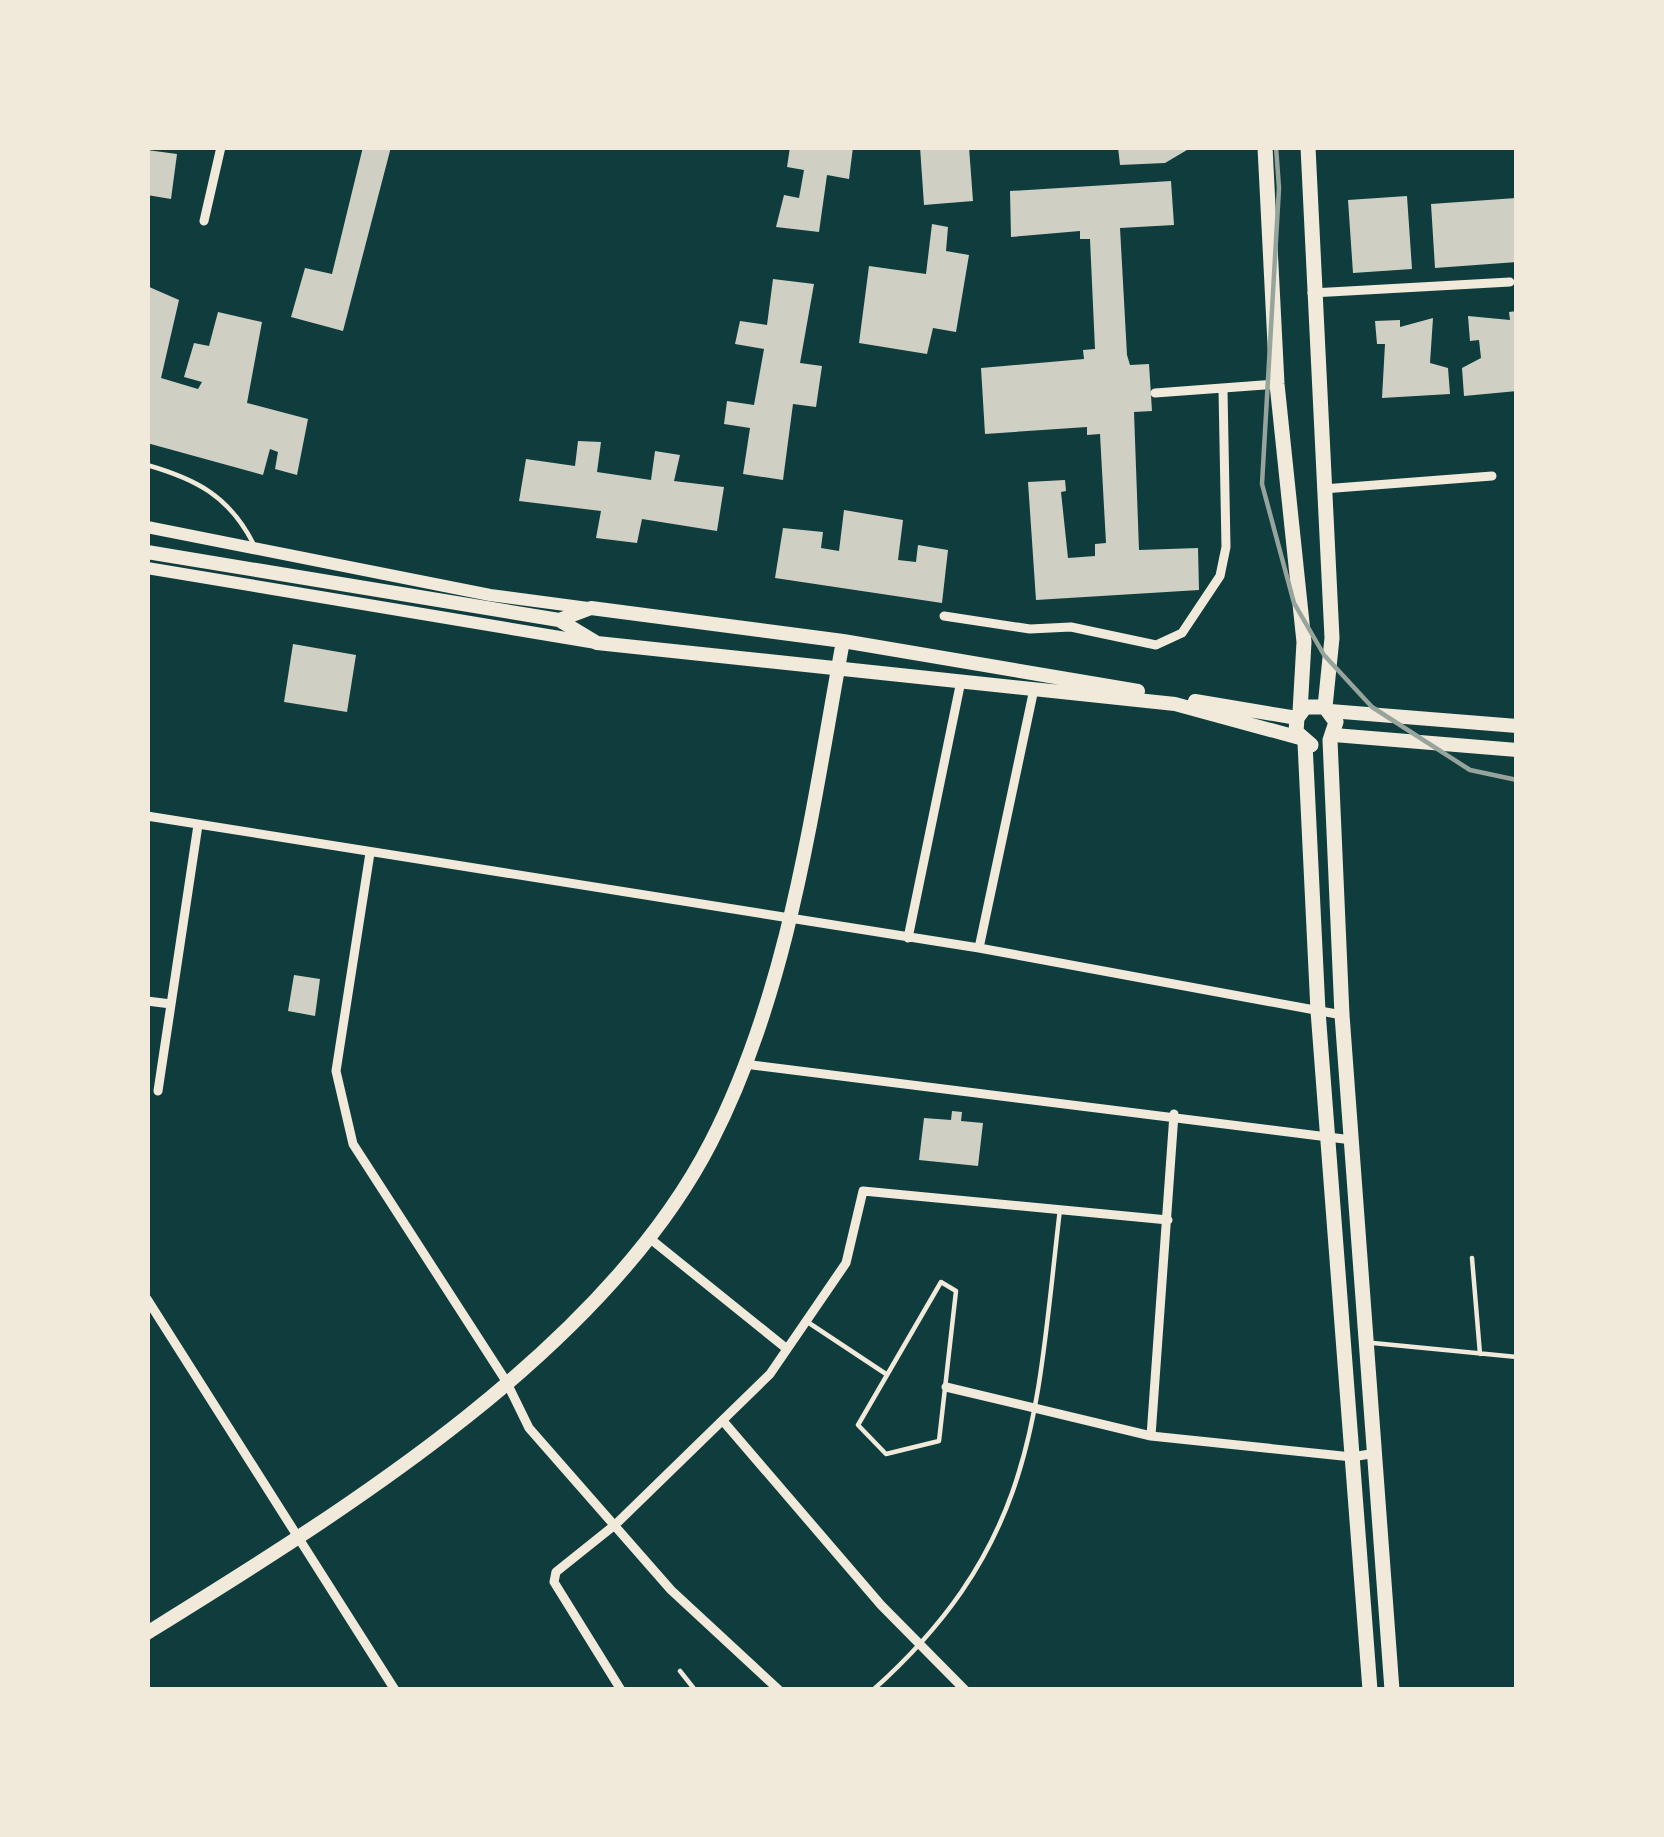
<svg xmlns="http://www.w3.org/2000/svg" width="1664" height="1837" font-family="Merriweather,serif">
<rect width="100%" height="100%" fill="#0f3d3e"/>
<path fill="#cfcfc3" d="M363,147H391L343,331L291,317L305,268L332,274Z
M790,147H853L849,179L827,175L819,232L776,227L784,195L799,198L804,170L787,167Z
M920,147H969L973,201L924,205Z
M1118,147H1192L1165,163L1120,165Z
M147,150L177,154L171,199L147,195Z
M1171,181L1174,225L1120,228L1127,355L1130,365L1149,364L1152,411L1134,412L1139,550L1198,548L1199,590L1036,600L1028,482L1065,480L1066,491L1061,492L1068,558L1095,556V544L1106,543L1100,434L1087,435V427L985,434L981,368L1084,359L1083,350L1095,349L1090,239H1080V231L1011,237L1010,191Z
M1407,196L1412,269L1353,273L1348,200Z
M1516,198L1517,262L1435,268L1431,204Z
M932,224L948,227L946,251L969,255L956,332L933,328L927,354L859,343L869,266L926,274Z
M773,279L814,284L800,363L822,366L816,407L793,404L783,480L743,474L750,428L724,424L727,401L754,405L764,349L735,344L740,321L767,325Z
M147,286L179,300L161,378L198,389L202,382L184,377L194,343L209,346L218,312L262,322L247,403L308,419L297,475L275,469L278,452L270,449L263,475L147,443Z
M1517,311V391L1464,396L1462,368L1481,358L1479,340L1470,341L1468,316L1510,320L1509,312Z
M1433,318L1430,363L1448,368L1450,394L1382,398L1385,344H1377L1375,321L1400,320V327Z
M578,441L601,442L597,472L651,480L655,451L680,455L674,481L724,487L717,531L642,519L637,543L596,538L601,511L519,501L526,459L575,466Z
M844,510L903,520L898,560L916,562L918,545L948,550L942,603L775,578L783,528L823,532L821,548L839,551Z
M293,644L356,655L347,712L284,702Z
M294,975L320,979L315,1016L288,1011Z
M952,1111L962,1112L961,1121L983,1123L978,1166L919,1160L924,1118L951,1120Z"/>
<g fill="none" stroke-linecap="round" stroke-linejoin="round">
<path stroke="#f1e9da" stroke-width="4.5" d="M147,465C196,479 229,496 253,543
M1472,1258L1480,1354
M941,1282L956,1291L939,1441L886,1454L858,1425Z
M806,1321L886,1374
M1373,1343L1517,1357
M680,1671L695,1690
M873,1690C1038,1542 1036,1414 1060,1209"/>
<path stroke="#f1e9da" stroke-width="9" d="M204,221L221,147
M1312,293L1510,282
M1155,393L1277,384
M1323,489L1492,476
M944,616L1030,629L1071,627L1156,645L1182,633L1220,576L1226,547L1223,390
M147,816L979,948L1342,1015
M370,853L336,1071L353,1144L506,1381L529,1428L671,1590L779,1690
M908,938L961,681
M979,948L1034,689
M147,1001L171,1004
M744,1064L1352,1140
M158,1091L198,825
M648,1237L787,1349
M147,1299L395,1690
M946,1387L1151,1436L1352,1457L1376,1453
M723,1421L881,1605L965,1690
M1151,1436L1174,1114
M621,1690L554,1582L556,1572L616,1524L770,1374L846,1263L863,1191L1168,1220"/>
<path stroke="#f1e9da" stroke-width="12" d="M147,527L490,595L588,608
M147,568L596,643"/>
<path stroke="#f1e9da" stroke-width="14" d="M147,552L559,620L597,643L1175,704L1300,738
M559,620L591,608L843,641L1138,691
M1195,701L1297,718
M1330,711L1517,726
M1334,735L1517,750
M147,1633C342,1512 604,1351 711,1142C790,988 812,809 843,641"/>
<path stroke="#f1e9da" stroke-width="15" d="M1265,147L1277,384L1304,642L1300,712
M1308,147L1332,638L1325,707
M1325,707L1336,722L1330,740L1342,1015L1392,1690
M1305,743L1318,1011L1370,1690
M1311,745L1296,732L1297,718L1305,707H1325"/>
<path stroke="#97a49c" stroke-width="4.5" d="M1276,147L1279,188L1262,484L1294,603L1324,655L1372,707L1470,770L1517,780"/>
</g>
<rect width="1664" height="1837" fill="none" stroke="#f1e9da" stroke-width="300"/>
</svg>
